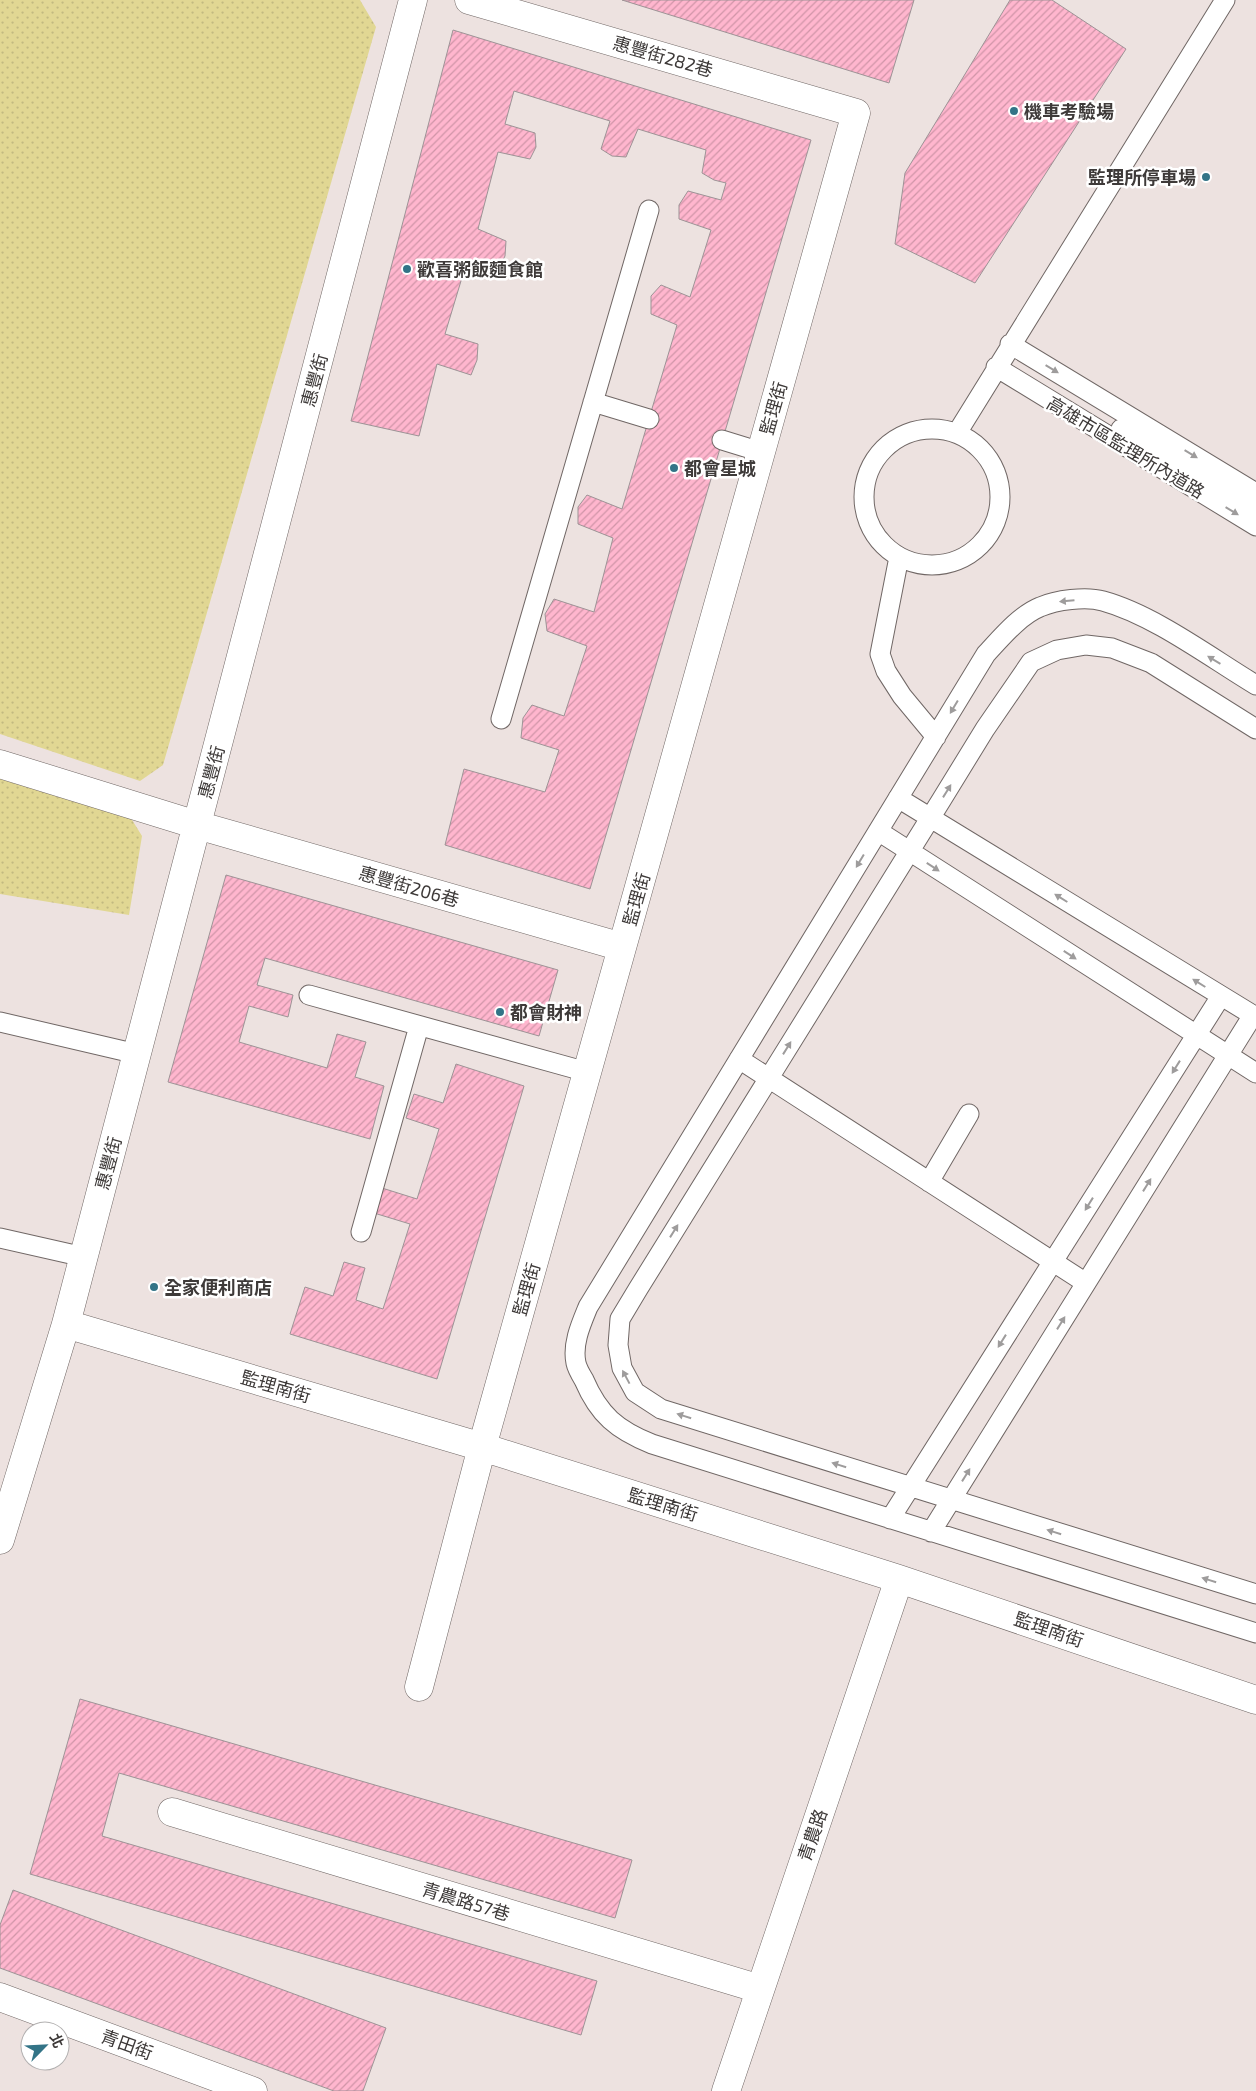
<svg xmlns="http://www.w3.org/2000/svg" width="1256" height="2091" font-family="'Exo 2','Noto Sans TC',sans-serif">
<defs>
<pattern id="grass-dots" width="8" height="8" patternUnits="userSpaceOnUse" patternTransform="scale(1.25)"><rect width="8" height="8" fill="#e1d793"/><path d="M2 2h.1M6 6h.1" fill="none" stroke="#c2b980" stroke-width="1.8" stroke-linecap="round"/></pattern>
<pattern id="building-hatch" width="6" height="6" patternUnits="userSpaceOnUse" patternTransform="scale(1.25)"><rect width="6" height="6" fill="#ffb6ce"/><path d="M-1 1l2-2M0 6l6-6M5 7l2-2" fill="none" stroke="#d095a8"/></pattern>
</defs>
<rect width="100%" height="100%" fill="#ede2e0"/>
<path fill="url(#grass-dots)" d="M0,0H360L376,27L163,765L140,781L0,734Z
M0,775L129,815L142,836L129,915L0,894Z"/>
<path fill="url(#building-hatch)" stroke="#9d9396" d="M622,0H914L889,83Z
M1010,0H1052L1126,49L975,283L895,244L905,173Z
M453,30L811,140L590,889L445,845L464,769L545,792L559,750L521,738L523,718L532,705L564,716L587,646L547,631L545,614L554,599L594,612L613,538L578,524V507L587,495L622,509L677,325L651,314V296L661,285L690,297L711,230L679,219V205L688,191L721,200L726,183L714,180L702,173L706,150L638,129L626,157L612,156L601,149L610,121L514,91L505,124L535,133L536,147L530,159L498,152L478,229L506,241L505,256L498,270L467,261L445,334L478,344L477,360L471,375L437,364L419,436L351,421Z
M226,875L558,970L539,1036L265,958L257,985L293,995L288,1017L249,1006L239,1042L327,1068L337,1034L366,1042L355,1077L384,1086L370,1139L168,1082Z
M456,1064L524,1086L437,1379L290,1334L305,1287L333,1296L344,1262L365,1268L356,1300L383,1309L410,1224L374,1213L382,1188L417,1199L439,1129L406,1118L414,1094L443,1103Z
M80,1699L632,1860L615,1918L119,1773L102,1836L597,1981L581,2035L30,1874Z
M13,1890L386,2028L363,2091H334L0,1968V1925Z"/>
<g fill="none" stroke-linecap="round" stroke-linejoin="round">
<defs>
<path id="lane" d="M1010,344L1256,493
M996,367L1256,526
M593,402L649,419
M864 497a68 68 0 1 1 136 0a68 68 0 1 1-136 0Z
M1121,429L1256,510
M957,433L1225,0
M722,440L761,452
M899,557L880,654L886,671L902,696L936,737
M1256,685C1211,658 1154,615 1103,601C1086,596 1056,600 1040,607C1020,615 1001,638 986,654L588,1307C581,1324 572,1344 576,1363C577,1368 581,1375 584,1380C599,1415 617,1430 652,1444L1256,1633
M501,719L649,210
M1256,729L1151,663L1112,648L1086,645L1057,650L1031,662L985,729L942,799L638,1289L620,1319L618,1345L622,1368L635,1392L661,1409L1256,1594
M898,798L1256,1017
M878,831L1256,1073
M309,995L587,1072
M0,1022L137,1054
M739,1059L1086,1283
M929,1182L969,1114
M361,1232L419,1026
M0,1238L84,1257
M890,1519L1221,996
M931,1532L1253,1015"/>
<path id="street" d="M0,764L197,825L622,947
M66,1324L482,1447L899,1579L1256,1700
M0,1540L66,1324L413,0
M419,1687L482,1447L856,113L469,0
M172,1812L760,1989
M0,1997L253,2091
M726,2091L899,1579"/>
</defs>
<use href="#lane" stroke="#706765" stroke-width="21"/>
<use href="#street" stroke="#706765" stroke-width="29"/>
<use href="#lane" stroke="#fff" stroke-width="19"/>
<use href="#street" stroke="#fff" stroke-width="28"/>
</g>
<defs><path id="oneway-solid" d="M-6-.8H1V-3.2L6.5 0L1 3.2V.8H-6Z" transform="scale(1.25)"/></defs>
<g fill="#9e9c9c">
<use href="#oneway-solid" transform="translate(1052 369) rotate(31)"/>
<use href="#oneway-solid" transform="translate(1191 454) rotate(31)"/>
<use href="#oneway-solid" transform="translate(1232 511) rotate(31)"/>
<use href="#oneway-solid" transform="translate(1067 601) rotate(175)"/>
<use href="#oneway-solid" transform="translate(1214 660) rotate(-149)"/>
<use href="#oneway-solid" transform="translate(954 707) rotate(121)"/>
<use href="#oneway-solid" transform="translate(947 791) rotate(-58)"/>
<use href="#oneway-solid" transform="translate(860 861) rotate(121)"/>
<use href="#oneway-solid" transform="translate(933 867) rotate(33)"/>
<use href="#oneway-solid" transform="translate(1061 898) rotate(-148)"/>
<use href="#oneway-solid" transform="translate(1070 955) rotate(33)"/>
<use href="#oneway-solid" transform="translate(1199 983) rotate(-148)"/>
<use href="#oneway-solid" transform="translate(787 1048) rotate(-58)"/>
<use href="#oneway-solid" transform="translate(1176 1067) rotate(122)"/>
<use href="#oneway-solid" transform="translate(1147 1185) rotate(-58)"/>
<use href="#oneway-solid" transform="translate(1089 1204) rotate(122)"/>
<use href="#oneway-solid" transform="translate(674 1231) rotate(-58)"/>
<use href="#oneway-solid" transform="translate(1061 1323) rotate(-58)"/>
<use href="#oneway-solid" transform="translate(1002 1341) rotate(122)"/>
<use href="#oneway-solid" transform="translate(626 1377) rotate(-118)"/>
<use href="#oneway-solid" transform="translate(684 1416) rotate(-163)"/>
<use href="#oneway-solid" transform="translate(839 1465) rotate(-163)"/>
<use href="#oneway-solid" transform="translate(966 1475) rotate(-58)"/>
<use href="#oneway-solid" transform="translate(1054 1532) rotate(-163)"/>
<use href="#oneway-solid" transform="translate(1209 1580) rotate(-163)"/>
</g>
<g fill="#337487" stroke="#fff" stroke-width="2">
<circle cx="1014" cy="111" r="5"/>
<circle cx="1206" cy="177" r="5"/>
<circle cx="407" cy="269" r="5"/>
<circle cx="674" cy="468" r="5"/>
<circle cx="500" cy="1012" r="5"/>
<circle cx="154" cy="1287" r="5"/>
</g>
<g text-anchor="middle" dominant-baseline="central" stroke-width="5" stroke-linejoin="round" paint-order="stroke">
<g font-size="18" fill="#3e3a39" stroke="#fff">
<text transform="translate(663 56) rotate(16)">惠豐街282巷</text>
<text transform="translate(314 380) rotate(-75)">惠豐街</text>
<text transform="translate(773 408) rotate(-74)">監理街</text>
<text transform="translate(1126 447) rotate(31)">高雄市區監理所內道路</text>
<text transform="translate(211 772) rotate(-75)">惠豐街</text>
<text transform="translate(409 886) rotate(16)">惠豐街206巷</text>
<text transform="translate(636 899) rotate(-74)">監理街</text>
<text transform="translate(108 1163) rotate(-75)">惠豐街</text>
<text transform="translate(526 1289) rotate(-74)">監理街</text>
<text transform="translate(276 1386) rotate(16)">監理南街</text>
<text transform="translate(663 1504) rotate(17)">監理南街</text>
<text transform="translate(1049 1629) rotate(19)">監理南街</text>
<text transform="translate(812 1835) rotate(-71)">青農路</text>
<text transform="translate(466 1901) rotate(17)">青農路57巷</text>
<text transform="translate(127 2044) rotate(20)">青田街</text>
</g>
<g font-size="18" font-weight="bold" fill="#3e3a39" stroke="#fff" text-anchor="start">
<text x="1024" y="111">機車考驗場</text>
<text x="1196" y="177" text-anchor="end">監理所停車場</text>
<text x="417" y="269">歡喜粥飯麵食館</text>
<text x="684" y="468">都會星城</text>
<text x="510" y="1012">都會財神</text>
<text x="164" y="1287">全家便利商店</text>
</g>
</g>
<g transform="translate(45 2046) rotate(66)"><circle r="24" fill="#ffffff" stroke="#b2b0b0"/>
<path d="M0-4L9 19L0 12L-9 19Z" fill="#337487"/>
<text y="-8" font-size="14" font-weight="bold" text-anchor="middle" fill="#3e3a39">北</text>
</g>
</svg>
